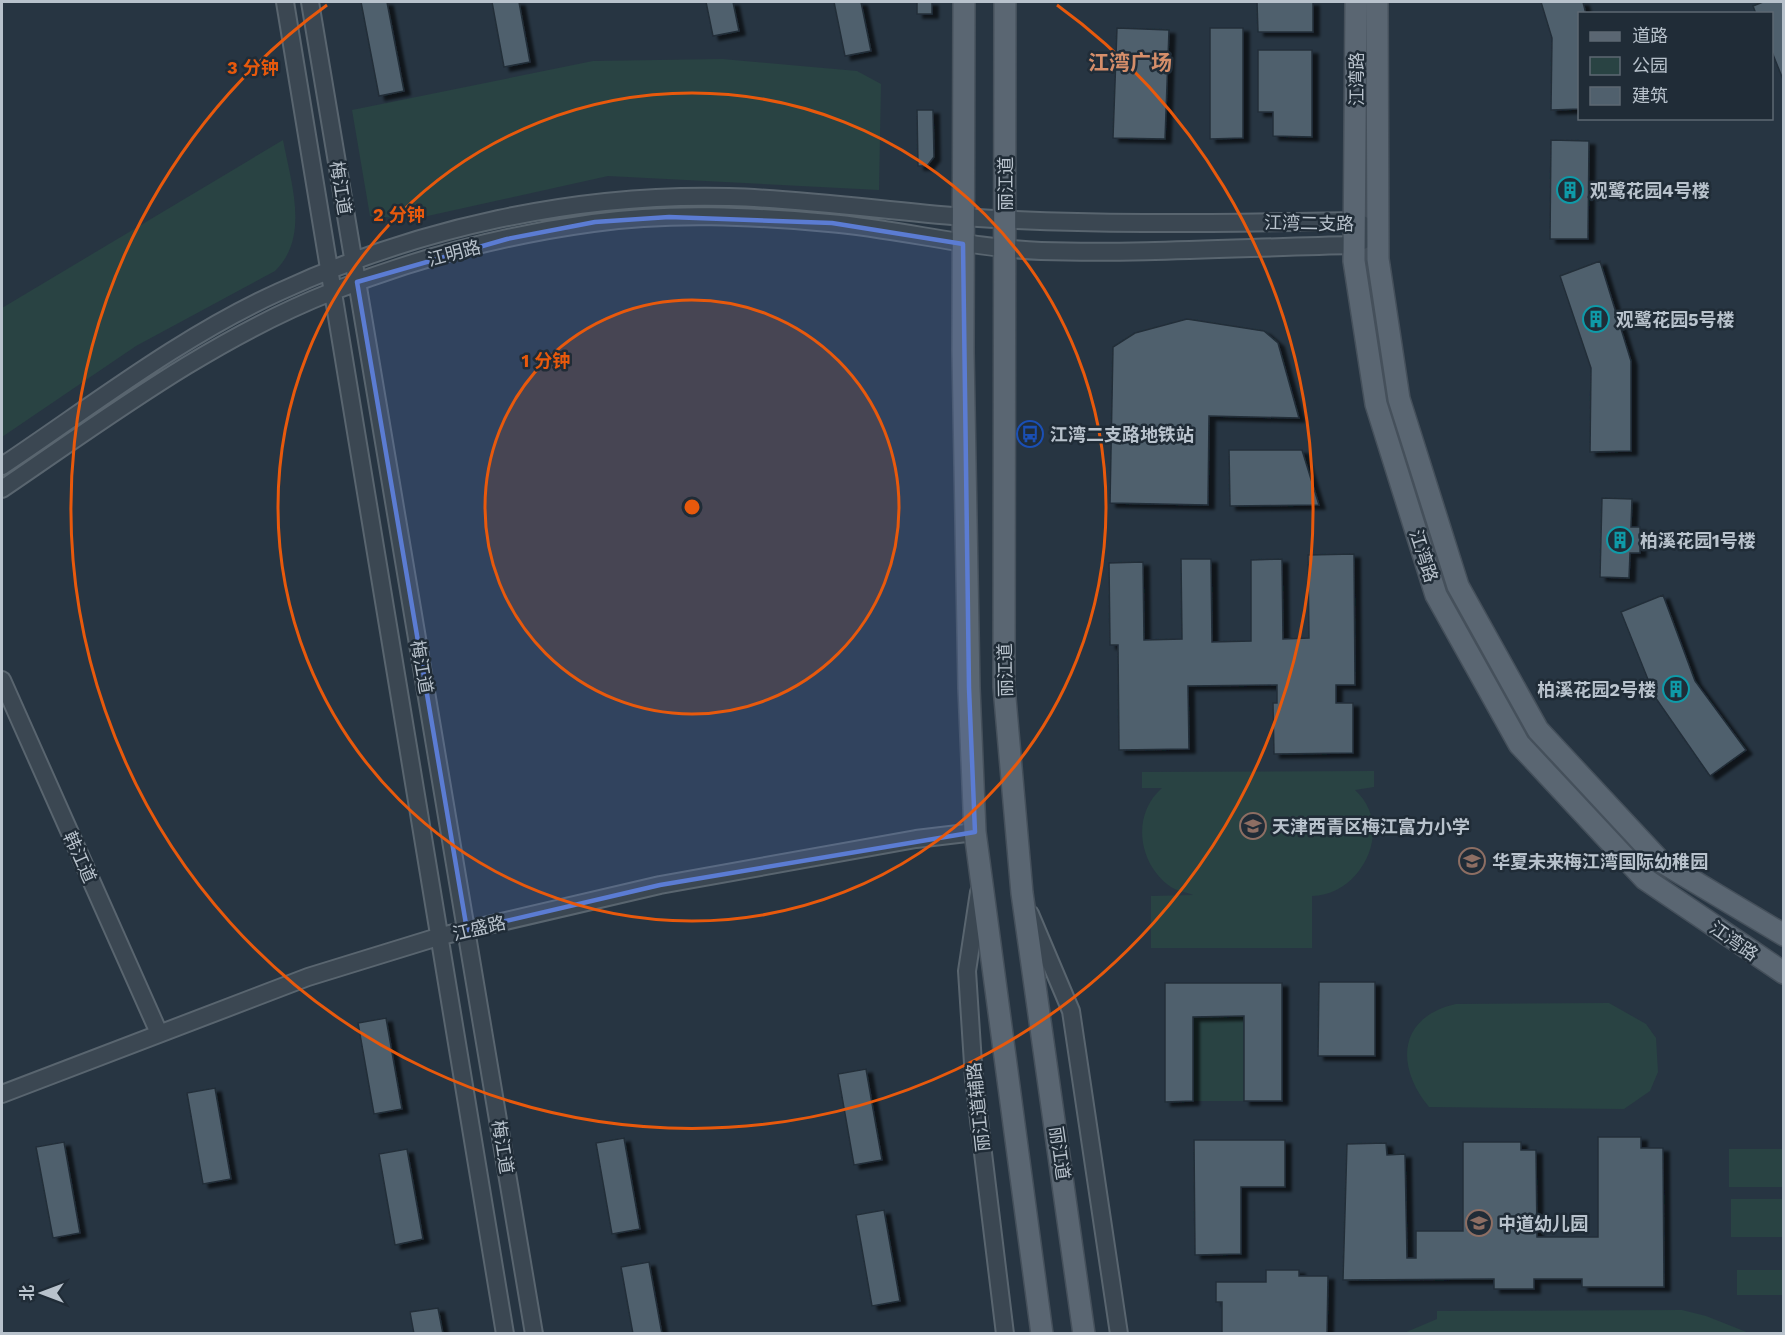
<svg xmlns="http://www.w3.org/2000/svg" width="1785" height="1335" font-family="'Work Sans','Noto Sans SC',sans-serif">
<defs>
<filter id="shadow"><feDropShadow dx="6" dy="4" stdDeviation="1.5" flood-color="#0009"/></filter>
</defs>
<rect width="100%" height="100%" fill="#273542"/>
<path fill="#294343" d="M722,59L857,71L881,84L879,190L608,176L414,219L370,216L352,110L593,61Z
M283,140C291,183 310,237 275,271L136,346L2,437V308Z
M1374,771V787L1355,790C1395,826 1363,895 1312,896V948H1151V896L1193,895C1186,892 1177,891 1171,887C1138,864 1131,815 1162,788H1142V772Z
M1609,1003L1646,1024L1656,1038L1658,1072L1650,1091L1624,1109L1429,1107C1395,1066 1398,1017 1456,1004Z
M1244,1016V1101H1193V1017Z
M1729,1149H1783V1187H1729Z
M1731,1199H1783V1237H1731Z
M1737,1270H1783V1295H1737Z
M1682,1310L1706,1316L1749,1333H1404L1437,1319V1311Z"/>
<path fill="#50606d" stroke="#222e39" stroke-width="1.5" filter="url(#shadow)" d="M361,2H387L404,91L379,96Z
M492,2H519L530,62L504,67Z
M706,2H733L739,31L713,36Z
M834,2H861L871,51L845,56Z
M917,2H932V14H917Z
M1257,2H1313V32H1258Z
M1541,2H1583L1586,14H1580V109L1551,110L1552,38Z
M1763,2H1784V82L1772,52V14H1756L1753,6Z
M1117,28L1169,30L1165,139L1113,138Z
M1210,28H1243V138L1210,139Z
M1258,50H1312V137L1273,136V112H1258Z
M917,110H933L934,157L927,166H918Z
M1551,140L1589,141L1588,239H1550Z
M1600,261L1631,361V451L1590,452L1591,368L1560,276Z
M1187,319L1264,331L1278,343L1299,418L1209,416L1208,505L1110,503L1113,347L1135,333Z
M1229,450H1302L1319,505L1230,506Z
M1602,498L1632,499L1631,527H1640V553H1630L1629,578L1600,577Z
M1354,554L1355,685H1336V703H1353V753L1274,754L1273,703H1277V685L1188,686L1189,749L1119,750L1118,645H1110L1109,563L1143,562L1144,640L1182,639L1181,559H1211L1212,642L1251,641V560L1282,559L1283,639L1309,638L1308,555Z
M1663,595L1695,681L1746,750L1710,776L1655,697L1621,612Z
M1319,982H1375V1056H1318Z
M1165,983H1282V1101H1244V1016L1193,1017V1101L1165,1102Z
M386,1018L402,1109L374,1114L358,1023Z
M866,1069L882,1160L854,1165L838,1074Z
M215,1088L231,1179L203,1184L187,1093Z
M1598,1137H1641V1148H1663L1664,1287H1582V1279H1534V1289H1494V1279L1343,1280L1347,1144L1386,1143L1387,1155L1405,1154L1407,1258H1416V1231H1463V1142H1521V1150H1536L1537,1237H1598Z
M624,1138L640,1229L612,1234L596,1143Z
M1194,1140H1285V1187H1241V1254L1195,1255Z
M64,1142L80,1233L53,1238L36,1147Z
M407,1149L423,1239L395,1245L379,1154Z
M884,1210L900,1301L872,1306L856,1215Z
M649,1262L662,1334H633L621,1267Z
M1266,1270H1299V1276H1328L1327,1334H1222V1302H1216V1282H1266Z
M438,1308L443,1334H414L410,1312Z"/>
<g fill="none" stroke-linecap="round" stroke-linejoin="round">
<defs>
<path id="minor" d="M285,2L505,1334
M310,2L534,1334
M2,466C92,406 180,337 279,292C417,228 576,193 729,197C807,199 885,211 963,217C1094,226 1224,223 1355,221L1364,225
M2,489C108,417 212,339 331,292C414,259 505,235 593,223C670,212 752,216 829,223C900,229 969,248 1041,251C1145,254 1251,247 1355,245L1378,233
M2,680L159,1033
M979,892L967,971L974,1079L1005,1334
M1030,914L1071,1011L1119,1334
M2,1094L308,977L441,936L660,885L916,839L975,832"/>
<path id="major" d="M964,2L963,351L969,688L975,832L1042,1334
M1005,2L1004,687L1022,893L1084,1334
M1356,2L1354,261L1376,404L1436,595L1519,744L1645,879L1784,973
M1377,2L1378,259L1399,399L1458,586L1538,730L1660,861L1784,935"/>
</defs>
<use href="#minor" stroke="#59656f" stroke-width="20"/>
<use href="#major" stroke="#45505b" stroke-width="24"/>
<use href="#minor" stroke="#3b4752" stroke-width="16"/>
<use href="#major" stroke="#5a6672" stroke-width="21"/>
</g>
<path fill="#5b7cd3" fill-opacity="0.2" stroke="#5b7cd3" stroke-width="4.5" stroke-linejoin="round" d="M669,217L832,223L963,244L969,688L975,832L660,885L467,930L357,282L507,239L595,222Z"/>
<circle cx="692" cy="507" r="207" fill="#e8590c" fill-opacity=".12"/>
<g fill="none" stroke="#e8590c" stroke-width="3">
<circle cx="692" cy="507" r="207"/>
<circle cx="692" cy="507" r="414"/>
<path d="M1057 5A621 621 0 1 1 327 5"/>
</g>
<defs>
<symbol id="building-ring" viewBox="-11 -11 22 22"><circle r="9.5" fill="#202c37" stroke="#0f9aa8" stroke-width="1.5"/><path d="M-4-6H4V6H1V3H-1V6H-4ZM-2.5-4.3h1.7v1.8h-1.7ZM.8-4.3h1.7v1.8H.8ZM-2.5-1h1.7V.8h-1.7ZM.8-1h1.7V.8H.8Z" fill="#0f9aa8"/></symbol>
<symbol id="bus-ring" viewBox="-11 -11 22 22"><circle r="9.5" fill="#202c37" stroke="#1a4fb4" stroke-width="1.5"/><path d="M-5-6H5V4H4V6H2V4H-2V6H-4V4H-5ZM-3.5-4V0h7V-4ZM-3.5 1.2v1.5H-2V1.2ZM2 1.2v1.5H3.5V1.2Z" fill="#1a4fb4"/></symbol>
<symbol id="school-ring" viewBox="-11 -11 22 22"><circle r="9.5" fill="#202c37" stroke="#8d6e63" stroke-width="1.5"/><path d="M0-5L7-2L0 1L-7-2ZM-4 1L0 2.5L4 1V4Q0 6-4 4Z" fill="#8d6e63"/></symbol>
</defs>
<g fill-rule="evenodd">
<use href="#building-ring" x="1555" y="175" width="30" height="30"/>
<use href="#building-ring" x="1581" y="304" width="30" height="30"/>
<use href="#bus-ring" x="1015" y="419" width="30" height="30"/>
<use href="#building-ring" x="1605" y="525" width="30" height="30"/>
<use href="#building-ring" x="1661" y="674" width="30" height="30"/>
<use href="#school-ring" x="1238" y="811" width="30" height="30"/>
<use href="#school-ring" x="1457" y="846" width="30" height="30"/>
<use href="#school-ring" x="1464" y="1208" width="30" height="30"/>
</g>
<g text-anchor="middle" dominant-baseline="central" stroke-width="5" stroke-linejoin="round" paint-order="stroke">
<g font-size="18" fill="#b8c2cc" stroke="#202c37">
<text transform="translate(1356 79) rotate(-90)">江湾路</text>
<text transform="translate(1005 184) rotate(-90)">丽江道</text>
<text transform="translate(341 188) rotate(81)">梅江道</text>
<text transform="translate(1309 223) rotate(1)">江湾二支路</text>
<text transform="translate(454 253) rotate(-15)">江明路</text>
<text transform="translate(1424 556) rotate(72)">江湾路</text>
<text transform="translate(422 667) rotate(80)">梅江道</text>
<text transform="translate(1005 670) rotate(-91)">丽江道</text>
<text transform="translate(80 857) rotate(66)">韩江道</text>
<text transform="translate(479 928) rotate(-13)">江盛路</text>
<text transform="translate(1734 941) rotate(35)">江湾路</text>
<text transform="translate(978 1107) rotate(-96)">丽江道辅路</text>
<text transform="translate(503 1147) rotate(81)">梅江道</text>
<text transform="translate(1060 1153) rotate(82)">丽江道</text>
</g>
<g font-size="18" font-weight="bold" fill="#b8c2cc" stroke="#202c37" text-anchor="start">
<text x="1590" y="190">观鹭花园4号楼</text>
<text x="1616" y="319">观鹭花园5号楼</text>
<text x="1050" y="434">江湾二支路地铁站</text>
<text x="1640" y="540">柏溪花园1号楼</text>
<text x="1656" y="689" text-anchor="end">柏溪花园2号楼</text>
<text x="1272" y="826">天津西青区梅江富力小学</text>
<text x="1492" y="861">华夏未来梅江湾国际幼稚园</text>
<text x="1498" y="1223">中道幼儿园</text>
</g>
<g font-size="21" font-weight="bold" fill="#d58e6a" stroke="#202c37">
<text x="1130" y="62">江湾广场</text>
</g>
</g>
<circle cx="692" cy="507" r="9" fill="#e8590c" stroke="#202c37" stroke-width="3"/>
<g font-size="18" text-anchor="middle" font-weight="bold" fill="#e8590c" stroke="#202c37" stroke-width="5" stroke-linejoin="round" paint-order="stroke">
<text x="253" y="74">3 分钟</text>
<text x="399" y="221">2 分钟</text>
<text x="546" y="367">1 分钟</text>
</g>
<rect width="1785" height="1335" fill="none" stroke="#b8c2cc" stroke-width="6"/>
<rect x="1578" y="12" width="195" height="108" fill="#202c37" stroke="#5d6873" stroke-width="1.5"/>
<rect x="1590" y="32" width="30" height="9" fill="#5a6672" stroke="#5d6873" stroke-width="1.5"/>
<text x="1632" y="42" font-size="18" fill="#b8c2cc">道路</text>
<rect x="1590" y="57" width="30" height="18" fill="#294343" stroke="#5d6873" stroke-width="1.5"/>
<text x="1632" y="72" font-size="18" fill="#b8c2cc">公园</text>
<rect x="1590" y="87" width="30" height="18" fill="#50606d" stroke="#5d6873" stroke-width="1.5"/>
<text x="1632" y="102" font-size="18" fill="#b8c2cc">建筑</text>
<g transform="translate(42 1293) rotate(270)" stroke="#202c37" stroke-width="4.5" paint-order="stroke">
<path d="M0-4.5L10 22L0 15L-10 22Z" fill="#b8c2cc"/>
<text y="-9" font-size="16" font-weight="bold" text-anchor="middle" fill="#b8c2cc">北</text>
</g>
</svg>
